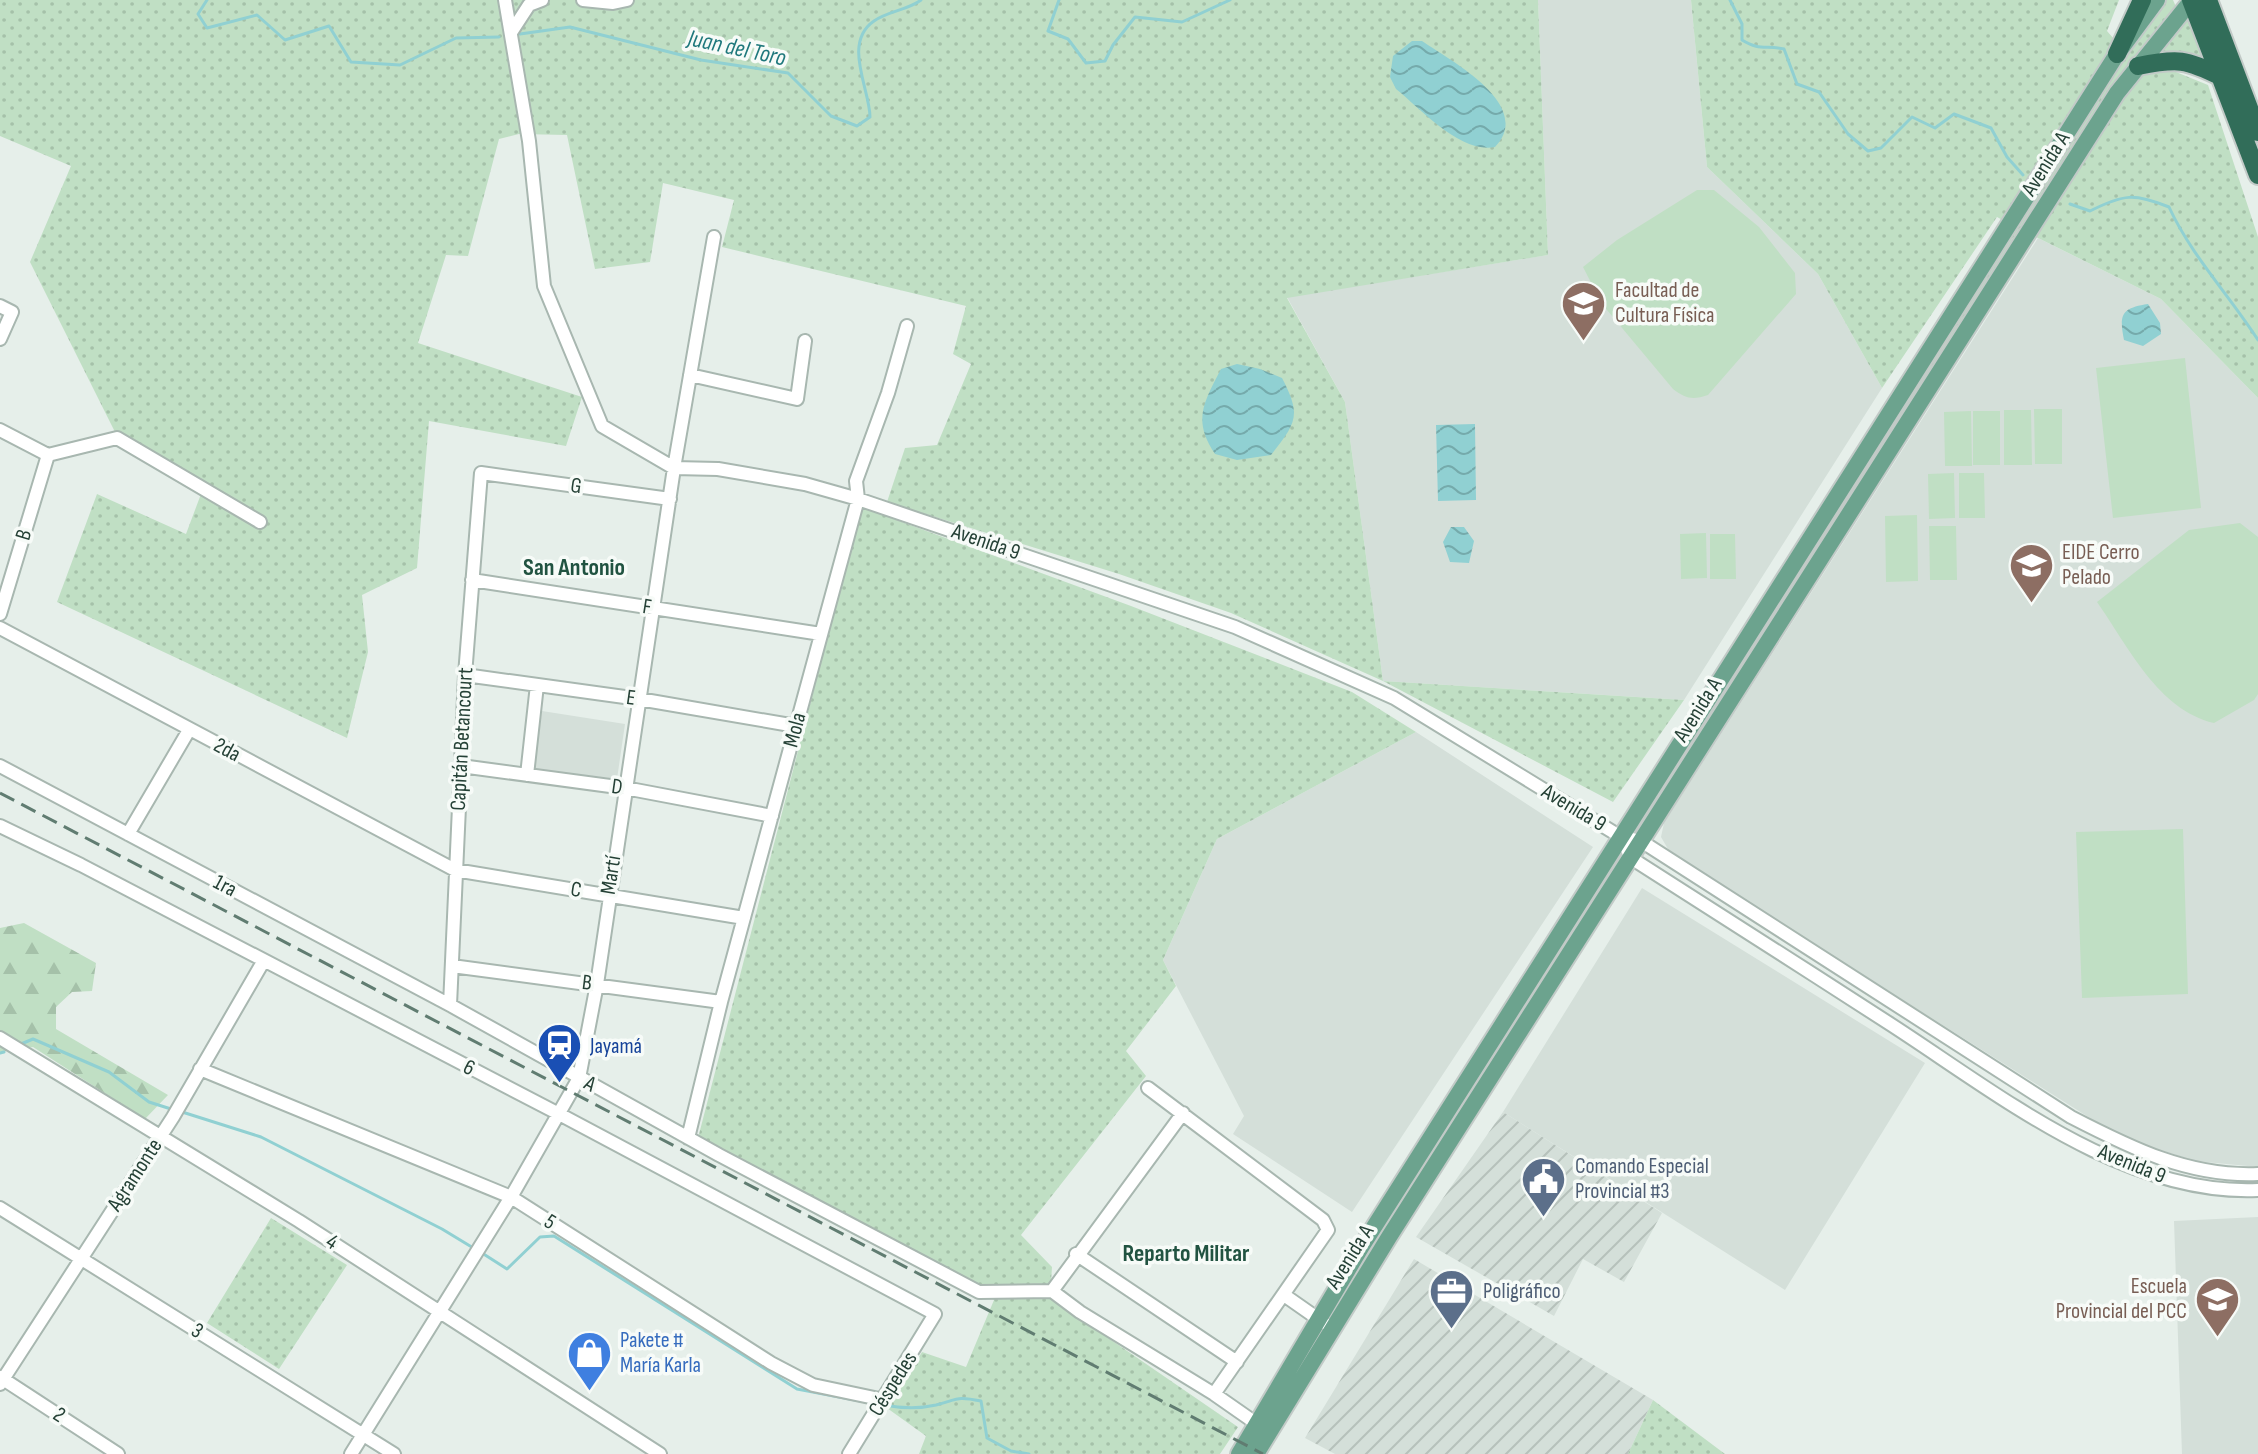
<svg xmlns="http://www.w3.org/2000/svg" width="2258" height="1454" font-family="'Sofia Sans Condensed',sans-serif">
<defs>
<pattern id="industrial-furrows" width="10" height="10" patternUnits="userSpaceOnUse" patternTransform="scale(2)"><rect width="10" height="10" fill="#d4dfd9"/><path d="M-1 1l2-2M0 10L10 0M9 11l2-2" fill="none" stroke="#b6c1bb"/></pattern>
<pattern id="green-dots" width="8" height="8" patternUnits="userSpaceOnUse" patternTransform="scale(2)"><rect width="8" height="8" fill="#c0dfc4"/><path d="M2 2h.1M6 6h.1" fill="none" stroke="#a5c1a9" stroke-width="1.8" stroke-linecap="round"/></pattern>
<pattern id="forest-firs" width="22" height="20" patternUnits="userSpaceOnUse" patternTransform="scale(2)"><rect width="22" height="20" fill="#c0dfc4"/><path d="M5 1l3.5 6h-7zM16 11l3.5 6h-7z" fill="#a5c1a9"/></pattern>
<pattern id="water-waves" width="16" height="10" patternUnits="userSpaceOnUse" patternTransform="scale(2)"><rect width="16" height="10" fill="#90d0d2"/><path d="M0 5q4-4 8 0t8 0" fill="none" stroke="#75aaab"/></pattern>
</defs>
<rect width="100%" height="100%" fill="#e6efea"/>
<path fill="#d4dfd9" d="M1538,0H1691L1707,167L1818,274L1882,388L1684,700L1383,681L1345,402L1287,297L1548,255Z
M2038,238L2161,299L2258,398V1167L2195,1161L2120,1137L1708,877L1668,849L1661,837L1664,823Z
M542,711L625,724L617,779L534,769Z
M1416,732L1593,847L1352,1212L1233,1134L1244,1116L1163,960L1217,839Z
M1642,888L1925,1063L1785,1290L1503,1112Z
M2258,1217V1454H2182L2174,1221Z"/>
<path fill="url(#industrial-furrows)" d="M1503,1112L1662,1213L1624,1282L1583,1259L1554,1316L1416,1237Z
M1414,1259L1653,1400L1628,1454H1335L1305,1438Z"/>
<path fill="url(#green-dots)" d="M0,0H1538L1548,255L1287,298L1345,402L1383,681L1684,700L1613,802L1383,681L1231,613L1119,574L887,502L905,448L937,445L971,364L953,354L966,306L722,247L734,200L663,183L650,262L595,269L567,135L519,134L499,139L468,256L446,255L418,343L582,397L566,446L429,421L417,568L362,595L368,652L347,738L57,602L97,494L186,534L204,486L115,432L30,262L71,166L0,136Z
M1691,0H2119L2107,31L2127,54L2165,0H2173L2177,9L2135,63L2145,75L2171,70L2208,85L2258,237V398L2161,299L2022,230L1761,638L1759,636L2017,228L1997,217L1882,388L1818,274L1707,167Z
M2189,17L2206,63L2158,54Z
M861,507L1131,606L1352,692L1416,732L1217,839L1163,960L1176,986L1126,1051L1146,1076L1021,1235L1052,1267L1050,1298L1238,1427L1220,1454H919L926,1436L887,1408L922,1352L966,1367L994,1300L697,1142Z
M271,1218L347,1265L279,1369L207,1323Z
M1653,1400L1725,1454H1628Z"/>
<path fill="url(#forest-firs)" d="M24,923L96,963L92,991L72,992L56,1007V1029L168,1095L145,1119L33,1047L0,1052V928Z"/>
<path fill="#c0dfc4" d="M1697,190H1714L1759,227L1795,273L1796,294L1708,395C1693,400 1686,399 1673,389L1602,304L1583,267L1617,240Z
M2185,358L2201,508L2113,518L2096,368Z
M2034,409H2062V464H2035Z
M2004,410H2031L2032,465H2004Z
M1971,411L1972,466H1945L1944,412Z
M1973,411H2000V465H1973Z
M1954,473L1955,518L1929,519L1928,474Z
M1984,473L1985,518H1959V473Z
M1917,515L1918,581L1886,582L1885,516Z
M2240,523L2258,537V694L2254,700L2214,723C2158,710 2128,646 2097,602L2189,530Z
M1929,526H1956L1957,580H1930Z
M1706,533L1707,578L1681,579L1680,534Z
M1710,534H1735L1736,579H1710Z
M2183,829L2188,994L2082,998L2076,832Z"/>
<path fill="url(#water-waves)" d="M1412,41H1422C1451,61 1535,105 1495,147C1461,154 1422,110 1396,89L1390,77L1393,56Z
M2148,304L2160,323L2161,334L2143,346L2124,340C2119,315 2121,308 2148,304Z
M1237,364L1260,369L1282,378C1302,416 1296,423 1271,455L1237,460L1215,454C1192,420 1204,402 1221,369Z
M1475,424L1476,500L1438,501L1436,425Z
M1451,527H1464L1474,541L1469,563L1450,562L1443,542Z"/>
<g fill="none" stroke-linecap="round" stroke-linejoin="round">
<path stroke="#90d0d2" stroke-width="3" d="M207,0L198,14L207,28L257,15L285,40L329,26L351,62L400,65L456,38L499,37
M1059,0L1048,31L1068,39L1086,63L1105,61L1113,45L1135,17L1182,22L1230,0
M1730,0L1742,24V40C1760,51 1765,45 1784,49L1797,84L1819,92L1848,134L1868,151L1881,148L1912,117L1935,128L1954,114L1991,128L2007,157L2023,175
M520,34L570,27L701,60L788,73L831,116L857,126L870,117C870,89 842,43 874,21C888,11 908,10 921,0
M2070,204L2090,211C2124,194 2134,193 2169,207C2191,255 2229,295 2258,340
M21,1044L33,1039L109,1072L149,1102L171,1109
M0,1053L4,1052
M179,1111L261,1137L442,1229L475,1249
M482,1253L507,1269L540,1237L554,1236L797,1389L876,1404
M883,1405C900,1408 919,1409 936,1405C959,1399 956,1396 981,1401L987,1438L1011,1451L1029,1454"/>
<defs>
<path id="minor" d="M505,0L529,141L544,286L602,426L674,468L718,469L805,484L858,499L1235,627L1394,698L1621,837L1641,841L2071,1117C2131,1148 2189,1177 2258,1174
M583,0L613,3L627,0
M512,31L529,5L542,0
M0,306L12,312L0,339
M690,375L797,399L805,341
M0,430L48,455
M48,455L117,438L260,522
M472,580L821,634
M0,614L48,455
M0,628L455,870L744,918
M465,675L639,699L796,726
M0,766L450,1005L719,1155L979,1292L1052,1291L1080,1312L1214,1394L1257,1424
M461,766L625,788L772,816
M527,775L537,685
M0,826L81,865L561,1115L935,1314L849,1454
M128,834L189,730
M1621,837L1631,858C1717,913 1802,967 1887,1022C1996,1092 2122,1196 2258,1190
M452,966L721,1002
M450,1005L465,675L481,473L670,499
M0,1038L299,1221L660,1454
M200,1069L511,1197L771,1363L813,1385L884,1400
M1148,1088L1323,1220L1328,1230L1214,1394
M688,1138L721,1002L858,499L856,481L888,393L907,326
M0,1208L394,1454
M1076,1254L1237,1362
M1052,1291L1183,1113
M1284,1295L1324,1323
M0,1377L118,1454
M0,1384L173,1117L263,962
M351,1454L511,1197L579,1078L597,984L674,468L714,237"/>
<path id="major" d="M1239,1454L1362,1246L2117,54L2157,0
M1256,1454L1389,1237L2117,93L2192,0"/>
<path id="highway" d="M2191,0L2258,175
M2208,0L2258,132
M2117,54L2142,0
M2138,66C2178,58 2186,59 2222,77"/>
</defs>
<use href="#minor" stroke="#a8b7b0" stroke-width="16"/>
<use href="#major" stroke="#c2cac7" stroke-width="20"/>
<use href="#highway" stroke="#c2cac7" stroke-width="22"/>
<use href="#minor" stroke="#fff" stroke-width="12"/>
<use href="#major" stroke="#6ca38e" stroke-width="16"/>
<use href="#highway" stroke="#316d59" stroke-width="18"/>
<path stroke="#607c71" stroke-width="3" stroke-dasharray="16 8" stroke-linecap="butt" d="M0,793L1263,1454"/>
</g>
<defs>
<symbol id="university-pin" viewBox="-11 -11 22 30"><path d="M0 17L-7.5 6A9.5 9.5 0 1 1 7.5 6Z" fill="#8d6e63" stroke="#f7fbf8"/><path d="M0-5L7-2L0 1L-7-2ZM-4 1L0 2.5L4 1V4Q0 6-4 4Z" fill="#fff"/></symbol>
<symbol id="school-pin" viewBox="-11 -11 22 30"><path d="M0 17L-7.5 6A9.5 9.5 0 1 1 7.5 6Z" fill="#8d6e63" stroke="#f7fbf8"/><path d="M0-5L7-2L0 1L-7-2ZM-4 1L0 2.5L4 1V4Q0 6-4 4Z" fill="#fff"/></symbol>
<symbol id="station-pin" viewBox="-11 -11 22 30"><path d="M0 17L-7.5 6A9.5 9.5 0 1 1 7.5 6Z" fill="#1a4fb4" stroke="#f7fbf8"/><path d="M-3-6H3Q5-6 5-4V2Q5 4 3 4L4.5 6H3L1.5 4h-3L-3 6H-4.5L-3 4Q-5 4-5 2V-4Q-5-6-3-6ZM-3.5-4v3h7v-3ZM-3.5 1v1.5H-2V1ZM2 1v1.5H3.5V1Z" fill="#fff"/></symbol>
<symbol id="civic-pin" viewBox="-11 -11 22 30"><path d="M0 17L-7.5 6A9.5 9.5 0 1 1 7.5 6Z" fill="#5c6f8a" stroke="#f7fbf8"/><path d="M-.6-6.5H3V-4.5H.6V-3L4-1V1h2V6H-6V1h2V-1L-.6-3ZM-1.2 2.5V6h2.4V2.5Z" fill="#fff"/></symbol>
<symbol id="office-pin" viewBox="-11 -11 22 30"><path d="M0 17L-7.5 6A9.5 9.5 0 1 1 7.5 6Z" fill="#5c6f8a" stroke="#f7fbf8"/><path d="M-6-3h4V-5.5h4V-3h4V5H-6ZM-1-4.5V-3h2v-1.5ZM-6 0V1H6V0Z" fill="#fff"/></symbol>
<symbol id="shop-pin" viewBox="-11 -11 22 30"><path d="M0 17L-7.5 6A9.5 9.5 0 1 1 7.5 6Z" fill="#3f7fe0" stroke="#f7fbf8"/><path d="M-5-2.5h2.3a2.7 3.5 0 0 1 5.4 0H5L5.5 6h-11ZM-1.5-2.5h3a1.5 2.3 0 0 0-3 0Z" fill="#fff"/></symbol>
</defs>
<g fill-rule="evenodd">
<use href="#university-pin" x="1558" y="278" width="51" height="69"/>
<use href="#school-pin" x="2006" y="540" width="51" height="69"/>
<use href="#station-pin" x="534" y="1020" width="51" height="69"/>
<use href="#civic-pin" x="1518" y="1154" width="51" height="69"/>
<use href="#office-pin" x="1426" y="1266" width="51" height="69"/>
<use href="#university-pin" x="2192" y="1274" width="51" height="69"/>
<use href="#shop-pin" x="564" y="1328" width="51" height="69"/>
</g>
<g text-anchor="middle" dominant-baseline="central" stroke-width="7" stroke-linejoin="round" paint-order="stroke">
<g font-size="22" fill="#254136" stroke="#f7fbf8">
<text transform="translate(2046 164) rotate(-58)">Avenida A</text>
<text transform="translate(576 486) rotate(8)">G</text>
<text transform="translate(24 535) rotate(-73)">B</text>
<text transform="translate(986 542) rotate(19)">Avenida 9</text>
<text transform="translate(647 607) rotate(9)">F</text>
<text transform="translate(631 698) rotate(8)">E</text>
<text transform="translate(1698 710) rotate(-58)">Avenida A</text>
<text transform="translate(795 730) rotate(-75)">Mola</text>
<text transform="translate(462 739) rotate(-87)">Capitán Betancourt</text>
<text transform="translate(227 750) rotate(28)">2da</text>
<text transform="translate(617 787) rotate(8)">D</text>
<text transform="translate(1574 808) rotate(31)">Avenida 9</text>
<text transform="translate(611 875) rotate(-81)">Martí</text>
<text transform="translate(225 886) rotate(28)">1ra</text>
<text transform="translate(576 890) rotate(9)">C</text>
<text transform="translate(587 983) rotate(7)">B</text>
<text transform="translate(469 1068) rotate(27)">6</text>
<text transform="translate(590 1084) rotate(29)">A</text>
<text transform="translate(2132 1164) rotate(22)">Avenida 9</text>
<text transform="translate(135 1175) rotate(-57)">Agramonte</text>
<text transform="translate(550 1222) rotate(32)">5</text>
<text transform="translate(332 1242) rotate(33)">4</text>
<text transform="translate(1350 1257) rotate(-58)">Avenida A</text>
<text transform="translate(197 1331) rotate(32)">3</text>
<text transform="translate(893 1384) rotate(-58)">Céspedes</text>
<text transform="translate(59 1415) rotate(33)">2</text>
</g>
<g font-size="22" fill="#785e54" stroke="#f7fbf8" text-anchor="start">
<text x="1615" y="290">Facultad de<tspan x="1615" dy="25">Cultura Física</tspan></text>
<text x="2062" y="552">EIDE Cerro<tspan x="2062" dy="25">Pelado</tspan></text>
<text x="2187" y="1286" text-anchor="end">Escuela<tspan x="2187" dy="25">Provincial del PCC</tspan></text>
</g>
<g font-size="22" fill="#164399" stroke="#f7fbf8" text-anchor="start">
<text x="590" y="1046">Jayamá</text>
</g>
<g font-size="22" fill="#4e5e75" stroke="#f7fbf8" text-anchor="start">
<text x="1575" y="1166">Comando Especial<tspan x="1575" dy="25">Provincial #3</tspan></text>
<text x="1483" y="1291">Poligráfico</text>
</g>
<g font-size="22" fill="#366cbe" stroke="#f7fbf8" text-anchor="start">
<text x="620" y="1340">Pakete #<tspan x="620" dy="25">María Karla</tspan></text>
</g>
<g font-size="24" font-style="italic" fill="#1f787c" stroke="#f7fbf8">
<text transform="translate(737 48) rotate(12)">Juan del Toro</text>
</g>
<g font-size="24" font-weight="bold" fill="#215341" stroke="#f7fbf8">
<text x="574" y="567">San Antonio</text>
<text x="1186" y="1253">Reparto Militar</text>
</g>
</g>
</svg>
